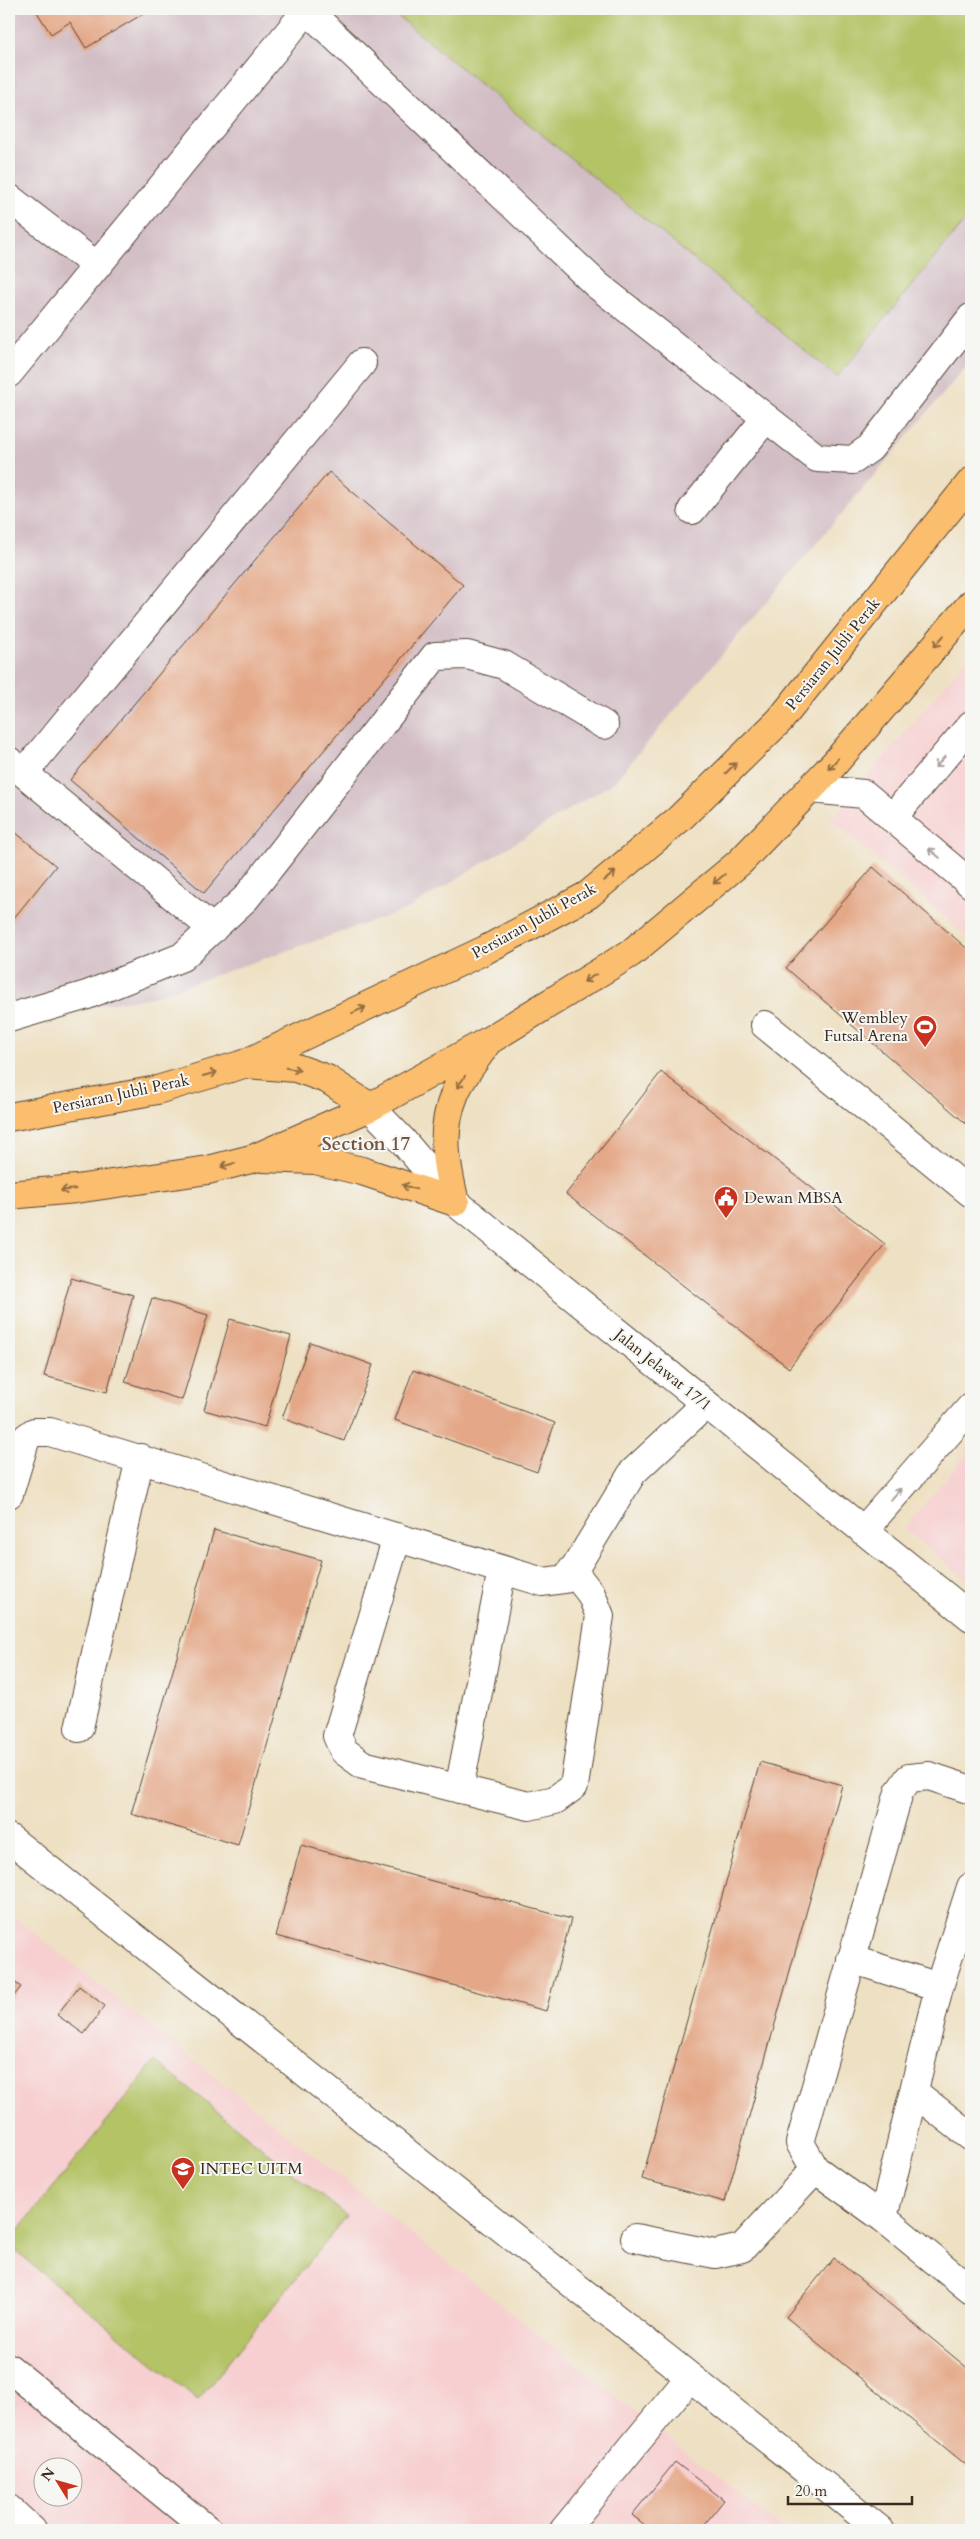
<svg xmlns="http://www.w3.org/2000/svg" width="980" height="2539" font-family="Cardo,serif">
<rect width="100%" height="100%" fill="#f6f6f2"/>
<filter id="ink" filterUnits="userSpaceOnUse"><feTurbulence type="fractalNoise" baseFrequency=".02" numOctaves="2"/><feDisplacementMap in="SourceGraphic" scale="10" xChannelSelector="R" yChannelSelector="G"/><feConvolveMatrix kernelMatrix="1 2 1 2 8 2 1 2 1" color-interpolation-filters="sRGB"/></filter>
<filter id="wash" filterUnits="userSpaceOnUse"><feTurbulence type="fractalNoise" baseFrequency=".0096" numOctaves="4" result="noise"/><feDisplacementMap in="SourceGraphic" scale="20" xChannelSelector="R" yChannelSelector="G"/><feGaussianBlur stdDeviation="1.12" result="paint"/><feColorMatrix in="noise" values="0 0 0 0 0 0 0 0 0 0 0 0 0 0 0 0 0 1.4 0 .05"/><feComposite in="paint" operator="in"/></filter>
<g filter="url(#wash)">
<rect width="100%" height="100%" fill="#eee0c2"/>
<path fill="#f7cfd0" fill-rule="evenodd" d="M971,654V940L831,820Z
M971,1449V1583L904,1529Z
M9,1913L784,2530H9ZM42,2466H72V2496H42Z"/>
<path fill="#d2bdc5" d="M9,9H971V361L614,782L408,909L152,997L9,1019Z"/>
<path fill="#b4c366" stroke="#787642" d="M389,9H971V213L837,377Z
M155,2061L346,2216L198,2400L9,2246V2242Z"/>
<g id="blocks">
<path fill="#e4a787" d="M35,9H151L86,48L70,22L51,34Z
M329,472L463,585L204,893L70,780Z
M9,827L56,866L9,924Z
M873,867L971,952V1128L786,968Z
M661,1072L885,1244L789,1368L566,1194Z
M71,1278L133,1295L107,1392L44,1376Z
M152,1298L208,1315L182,1400L125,1382Z
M230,1319L291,1336L265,1427L204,1410Z
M310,1342L373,1365L344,1441L282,1418Z
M413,1370L555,1423L537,1472L395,1420Z
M214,1530L321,1560L238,1845L131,1814Z
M760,1762L842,1785L725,2202L642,2179Z
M301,1845L571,1919L546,2011L276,1936Z
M9,1978L21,1987L9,2002Z
M79,1986L105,2006L84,2034L57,2015Z
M834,2258L971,2371V2469L786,2317Z
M675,2462L724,2500L700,2530H651L632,2515Z"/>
</g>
</g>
<g filter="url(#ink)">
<use href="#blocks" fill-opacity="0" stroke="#564537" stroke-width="1"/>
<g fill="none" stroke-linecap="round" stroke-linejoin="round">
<defs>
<path id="minor" d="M306,9L597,285L817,458L853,460L870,448L971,318
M9,198L97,266
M9,373L307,10
M692,510L766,418
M9,761L213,929
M24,773L362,363
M810,789L864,794L971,884
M892,818L971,725
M9,1018L87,995L182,957L246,898L435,656L467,655L504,665L604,725
M765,1025L971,1193
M370,1107L402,1140L455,1202L971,1617
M9,1494L26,1438L34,1432H50L543,1582L565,1579L578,1563L633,1472L706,1404
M863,1531L971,1407
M397,1537L337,1736L344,1751L363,1765L529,1806L555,1800L574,1786L600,1616L591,1594L572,1570
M79,1728L140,1458
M459,1789L502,1570
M971,1790L929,1776L909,1778L899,1792L800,2143L815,2169L883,2218L971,2290
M9,1838L690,2377L880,2530
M851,1959L939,1987
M914,2092L971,2137
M883,2218L939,1987L971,1887
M635,2238L715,2254L742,2248L815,2169
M9,2368L208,2530
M9,2509L32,2530
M564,2530L690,2377"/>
<path id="major" d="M246,1064L296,1068L327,1079L370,1107
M9,1117L157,1090L244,1064L485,950L588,895L679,819L780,720L971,482
M263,1158L315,1160L362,1171L455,1202
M9,1195L76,1189L208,1170L255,1158L370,1107L488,1041L631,953L740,862L834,764L971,604
M455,1202C446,1164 439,1132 455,1093C462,1076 476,1060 486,1044"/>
</defs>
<use href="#minor" stroke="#564537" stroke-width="30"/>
<use href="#major" stroke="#564537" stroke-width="30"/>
<use href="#minor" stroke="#fff" stroke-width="28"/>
<use href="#major" stroke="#fbbd6e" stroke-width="28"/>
</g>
<defs><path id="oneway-shaft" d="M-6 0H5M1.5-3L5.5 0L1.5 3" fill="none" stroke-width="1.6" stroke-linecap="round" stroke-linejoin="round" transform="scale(1.25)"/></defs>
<g stroke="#916c42">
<use href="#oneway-shaft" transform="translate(939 641) rotate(131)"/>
<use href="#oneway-shaft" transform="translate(833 764) rotate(132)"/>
<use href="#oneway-shaft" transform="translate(731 768) rotate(-45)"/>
<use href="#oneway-shaft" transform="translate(610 876) rotate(-40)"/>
<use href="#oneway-shaft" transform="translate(719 879) rotate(140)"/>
<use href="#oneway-shaft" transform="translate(590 978) rotate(148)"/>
<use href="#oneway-shaft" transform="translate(359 1010) rotate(-25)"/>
<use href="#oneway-shaft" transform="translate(293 1069) rotate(10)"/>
<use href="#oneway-shaft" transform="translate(210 1074) rotate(-16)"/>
<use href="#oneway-shaft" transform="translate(461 1082) rotate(123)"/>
<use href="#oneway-shaft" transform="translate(228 1165) rotate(165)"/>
<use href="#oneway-shaft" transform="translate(409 1187) rotate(-162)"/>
<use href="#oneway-shaft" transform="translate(68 1190) rotate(175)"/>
</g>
<g stroke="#a79f9a">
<use href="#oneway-shaft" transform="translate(940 762) rotate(131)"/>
<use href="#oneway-shaft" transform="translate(934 853) rotate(-140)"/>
<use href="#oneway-shaft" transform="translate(896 1494) rotate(-49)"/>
</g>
</g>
<defs>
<symbol id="stadium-pin" viewBox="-11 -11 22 30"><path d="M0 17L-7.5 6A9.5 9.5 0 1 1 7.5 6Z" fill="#c8321e" stroke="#f6f6f2"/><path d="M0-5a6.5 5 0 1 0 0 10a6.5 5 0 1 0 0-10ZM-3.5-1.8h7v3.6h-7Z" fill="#fff"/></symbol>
<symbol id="civic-pin" viewBox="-11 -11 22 30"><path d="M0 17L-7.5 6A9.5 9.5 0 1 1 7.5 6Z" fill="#c8321e" stroke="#f6f6f2"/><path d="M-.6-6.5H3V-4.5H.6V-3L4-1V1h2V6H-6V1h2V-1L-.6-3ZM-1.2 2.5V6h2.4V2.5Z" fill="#fff"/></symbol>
<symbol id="university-pin" viewBox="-11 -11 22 30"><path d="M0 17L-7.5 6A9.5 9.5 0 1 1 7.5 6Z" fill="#c8321e" stroke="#f6f6f2"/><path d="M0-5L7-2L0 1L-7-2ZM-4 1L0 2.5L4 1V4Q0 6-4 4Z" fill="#fff"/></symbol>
</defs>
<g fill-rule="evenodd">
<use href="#stadium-pin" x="911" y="1013" width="28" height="38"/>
<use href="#civic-pin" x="712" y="1184" width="28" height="38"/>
<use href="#university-pin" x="169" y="2155" width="28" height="38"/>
</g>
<g text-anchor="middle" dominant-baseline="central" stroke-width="4" stroke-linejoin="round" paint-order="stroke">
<g font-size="16" fill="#3b2a1e" stroke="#f6f6f2">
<text transform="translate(833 654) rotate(-51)">Persiaran Jubli Perak</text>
<text transform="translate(534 921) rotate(-29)">Persiaran Jubli Perak</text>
<text transform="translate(121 1094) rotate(-12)">Persiaran Jubli Perak</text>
<text transform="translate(663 1370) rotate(39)">Jalan Jelawat 17/1</text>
</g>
<g font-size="16" fill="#3b2a1e" stroke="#f6f6f2" text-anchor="start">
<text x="908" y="1018" text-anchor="end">Wembley<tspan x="908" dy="18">Futsal Arena</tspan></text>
<text x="744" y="1198">Dewan MBSA</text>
<text x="200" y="2169">INTEC UITM</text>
</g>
<g font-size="19" font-weight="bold" fill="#765643" stroke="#f6f6f2">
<text x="366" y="1144">Section 17</text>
</g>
</g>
<rect width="980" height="2539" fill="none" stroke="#f6f6f2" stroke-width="30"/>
<g transform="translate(58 2482) rotate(307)"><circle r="24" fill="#f6f6f2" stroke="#aba49d"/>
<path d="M0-4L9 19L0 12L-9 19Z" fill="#c8321e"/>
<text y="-8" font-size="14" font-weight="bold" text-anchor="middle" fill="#3b2a1e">N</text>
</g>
<path d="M788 2496v8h124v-8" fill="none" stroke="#3b2a1e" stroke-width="2.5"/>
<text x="795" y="2496" font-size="15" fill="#3b2a1e" stroke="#f6f6f2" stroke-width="4" paint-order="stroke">20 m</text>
</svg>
